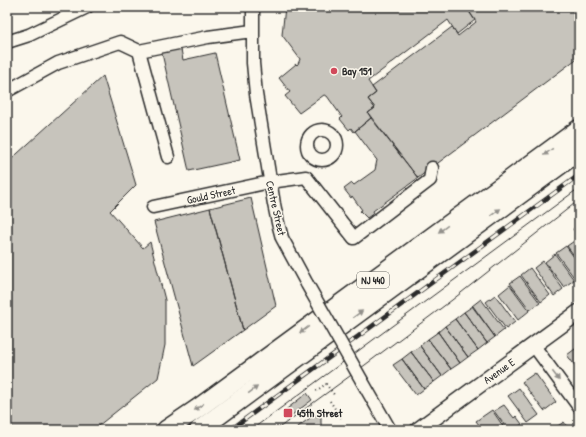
<svg xmlns="http://www.w3.org/2000/svg" width="586" height="437" font-family="'Patrick Hand',sans-serif">
<rect width="100%" height="100%" fill="#fbf7ec"/>
<filter id="ink" filterUnits="userSpaceOnUse"><feTurbulence type="fractalNoise" baseFrequency=".025" numOctaves="2"/><feDisplacementMap in="SourceGraphic" scale="8" xChannelSelector="R" yChannelSelector="G"/><feConvolveMatrix kernelMatrix="1 2 1 2 8 2 1 2 1" color-interpolation-filters="sRGB"/></filter>
<g filter="url(#ink)">
<path fill="#c7c4bc" stroke="#2b2b2b" d="M285,7H466L475,20L457,34L448,20L368,81L376,93L368,99L375,108L368,113L371,118L354,132L351,128L349,130L340,119L342,117L327,96L324,95L299,113L285,96L290,92L279,78L296,64L297,65L298,64L300,59L282,35Z
M478,7H579V57L418,178L368,113L375,108L368,99L376,93L372,87L452,27L458,36L476,22L470,13Z
M180,44L183,60L215,53L240,160L189,171L161,49Z
M103,76L136,185L110,211L143,248L150,242L165,300V345L158,378L93,430H7V163Z
M371,118L418,178L373,211L374,213L367,218L360,211L362,210L352,196L351,198L344,189L352,183L354,185L375,170L377,160L376,159L355,131Z
M251,198L276,306L243,330L210,208Z
M210,208L243,330L193,366L154,222Z
M579,225V238L573,229Z
M577,239L579,241V262L567,246Z
M566,246L579,264V277L576,280L556,253Z
M555,254L574,280L564,287L545,262Z
M543,261L563,289L554,296L534,268Z
M530,268L550,295L541,302L521,275Z
M520,276L540,303L530,310L510,283Z
M510,285L529,311L518,320L499,294Z
M495,295L515,322L506,329L486,302Z
M481,299L504,330L495,337L472,306Z
M473,306L495,337L487,343L464,312Z
M464,312L487,343L478,350L455,319Z
M455,319L478,350L468,357L445,326Z
M445,326L468,357L460,363L438,332Z
M438,332L460,363L451,369L428,339Z
M428,339L451,369L442,376L420,346Z
M420,346L442,376L434,382L411,352Z
M579,346V371L567,355Z
M411,352L434,382L424,389L402,359Z
M402,359L424,389L416,395L393,365Z
M535,373L556,402L544,411L522,382Z
M519,388L539,415L528,423L508,396Z
M307,393L312,400L288,418L283,412Z
M504,405L514,418L516,416L522,424L515,429L514,428L512,430H508L494,411Z
M492,410L505,429L503,430H483L476,421Z
M314,415L321,417V423L322,430H296L295,429Z
M564,422L569,429L568,430H556L558,429L556,427Z"/>
<g fill="none" stroke-linecap="round" stroke-linejoin="round">
<defs>
<path id="minor" d="M253,7V63L256,94L274,204L278,223L282,238L307,284
M7,42L29,35L87,7
M139,51L208,37L252,31
M7,91L58,63L120,42L139,51L168,157
M307 145a15 15 0 1 1 30 0a15 15 0 1 1-30 0Z
M153,207L270,182L306,177L354,238L430,180L432,168
M534,346L579,407
M362,381L390,430"/>
<path id="major" d="M418,430L579,312"/>
<path id="highway" d="M166,430L197,409L579,129
M199,430L579,151"/>
</defs>
<use href="#minor" stroke="#2b2b2b" stroke-width="15"/>
<use href="#major" stroke="#2b2b2b" stroke-width="18"/>
<use href="#highway" stroke="#2b2b2b" stroke-width="21"/>
<path stroke="#2b2b2b" stroke-width="2" stroke-dasharray="1 3" stroke-linecap="butt" d="M316,391L326,384L335,396
M330,401L341,418"/>
<use href="#minor" stroke="#fbf7ec" stroke-width="12"/>
<use href="#major" stroke="#fbf7ec" stroke-width="15"/>
<use href="#highway" stroke="#fbf7ec" stroke-width="18"/>
<path stroke="#2b2b2b" stroke-width="1" d="M251,430L579,188
M276,430L365,365L452,300L579,200"/>
<defs>
<path id="rail" d="M230,430L579,175"/>
</defs>
<use href="#rail" stroke="#2b2b2b" stroke-width="4.5"/>
<use href="#rail" stroke="#fbf7ec" stroke-width="3" stroke-dasharray="9" stroke-linecap="butt"/>
<defs>
<path id="minor-bridge" d="M307,284L362,381"/>
</defs>
<use href="#minor-bridge" stroke="#2b2b2b" stroke-width="15" stroke-linecap="butt"/>
<use href="#minor-bridge" stroke="#fbf7ec" stroke-width="12"/>
</g>
<defs><path id="oneway-solid" d="M-6-.8H1V-3.2L6.5 0L1 3.2V.8H-6Z"/></defs>
<g fill="#93918c">
<use href="#oneway-solid" transform="translate(548 152) rotate(144)"/>
<use href="#oneway-solid" transform="translate(496 212) rotate(-36)"/>
<use href="#oneway-solid" transform="translate(443 229) rotate(144)"/>
<use href="#oneway-solid" transform="translate(358 314) rotate(-36)"/>
<use href="#oneway-solid" transform="translate(304 330) rotate(144)"/>
<use href="#oneway-solid" transform="translate(556 376) rotate(53)"/>
<use href="#oneway-solid" transform="translate(253 390) rotate(-36)"/>
<use href="#oneway-solid" transform="translate(199 407) rotate(144)"/>
</g>
</g>
<g fill="#d1495b" stroke="#fbf7ec" stroke-width="1.5">
<circle cx="334" cy="71" r="4"/>
<rect x="283" y="408" width="10" height="10" rx="2"/>
</g>
<g text-anchor="middle" dominant-baseline="central" stroke-width="3" stroke-linejoin="round" paint-order="stroke">
<rect fill="#fbf7ec" stroke="#696865" stroke-width="1" x="357" y="272" width="32" height="16" rx="3"/>
<g font-size="10" font-weight="bold" fill="#2b2b2b">
<text x="373" y="280">NJ 440</text>
</g>
<g font-size="11" font-weight="bold" fill="#2b2b2b" stroke="#fbf7ec" text-anchor="start">
<text x="342" y="71">Bay 151</text>
<text x="297" y="413">45th Street</text>
</g>
<g font-size="11" fill="#2b2b2b" stroke="#fbf7ec">
<text transform="translate(211 195) rotate(-12)">Gould Street</text>
<text transform="translate(276 208) rotate(77)">Centre Street</text>
<text transform="translate(499 371) rotate(-36)">Avenue E</text>
</g>
</g>
<rect width="586" height="437" fill="none" stroke="#fbf7ec" stroke-width="24"/>
<rect x="12" y="12" width="562" height="413" fill="none" stroke="#2b2b2b" stroke-width="1.5" filter="url(#ink)"/>
</svg>
